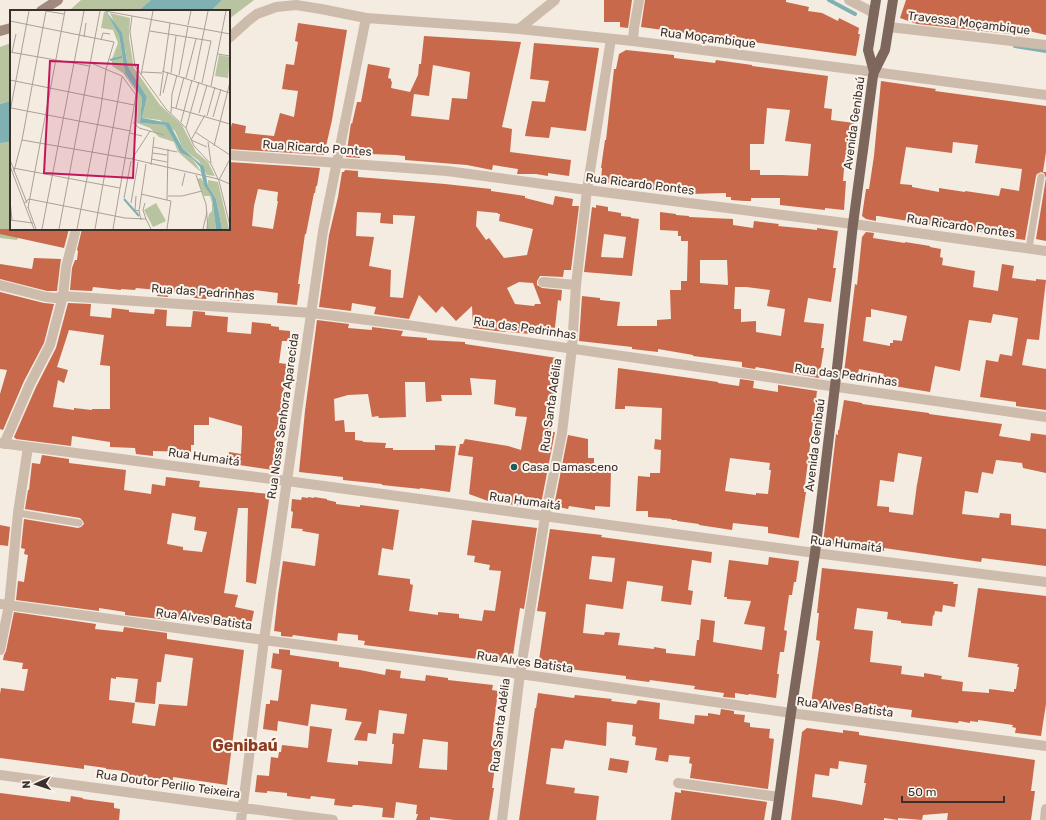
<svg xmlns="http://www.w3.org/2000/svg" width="1046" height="820" font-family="Rubik,sans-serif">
<rect width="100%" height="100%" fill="#f4ebe1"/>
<path fill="#b8c4a0" d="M81,0H151L138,11H69Z
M222,0H254L229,19V11H211Z
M11,43V101L0,104V47Z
M11,142V229H23L17,240L0,238V143Z"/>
<path fill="#7fb0b2" d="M151,0H222L211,11H138Z
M11,101V142L0,143V104Z"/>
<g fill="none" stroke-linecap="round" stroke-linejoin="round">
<path stroke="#7fb0b2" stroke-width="4" d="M829,0L855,14
M1015,46L1046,51"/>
</g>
<path fill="#c8694b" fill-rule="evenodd" d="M604,0H632L628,28L620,27V22H604Z
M645,0H786V2L809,7L808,11L822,13L838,21L839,18L859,28L858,34H860L856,56L641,27Z
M906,0H1046V35L1029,31V36L917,24L900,18Z
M298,23L347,30L332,120L324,155L229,149V131H230L232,123L246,126L245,133L274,136L280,113L294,117L298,91L282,89L286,64L294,65L298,42L295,41Z
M424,36L521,42L502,127L512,129L510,152L571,160L569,176L548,173V176L536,174H517L518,169L493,165L492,170L467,165L405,160V156L396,155L371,154V157L360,156V158L346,157L351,123L352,124L357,102H361L368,64L390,68L388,78L391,79V81L392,82L391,88L410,92L418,75L419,64H421ZM433,65L470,72L467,99L452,98L449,120L411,116L414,94L429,96Z
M534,43L599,48L586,131L551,127L549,138L525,136L532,101L545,102L549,81L530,79Z
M626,50L674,55V58L715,63L716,60L752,65V66L828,76L824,108L832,109L831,120L854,123L853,135H852L849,156H845L843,181H846L844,210L825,208V210L780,205V198H751V201H745L731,200V197H726V193L689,194V187L669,186V188L662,187V191L639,188V186L601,182L602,168H601L605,140H606L614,69H616L619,54ZM767,108L790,110L785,141L811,144L808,176L781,175H760V170H750V144H764Z
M881,81L936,89L935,91L1046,106V152L1043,172H1046V241L1036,239L1046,178L1044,173L1041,172L1037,174L1036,176L1025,240L1004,237V235L957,229L878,216H876V221L866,219L862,216L866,189H869L874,156ZM953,142L978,145L975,163L1022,169L1019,191L1001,188L999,196L965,191V192L939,188V192L912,187V185L900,184L906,147L952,153Z
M229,162L320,168L317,186H316L315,193H314L306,234H305L298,284H300L297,305L277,303L278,293L254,290L253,298L244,297L243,301L230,300V297L207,295L206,299L194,298V294L169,292L168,297L157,296L158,290L136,288L135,290L121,289V290L93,287L92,291L70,290L72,268L75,260H77L78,251L77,250L82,229H229ZM258,189L278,192L277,201H278L273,229L252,226L254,206Z
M345,170L358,171V177L445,184L491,189V191L525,196V198L553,205L555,196L573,199L572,206H579L571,270H564L563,277L543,276H540L537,281V285L542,288L562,290L561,301L558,300L554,336L496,331L473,328L472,306L456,321L442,306L436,313L419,295L409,319L374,314L376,307L352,303L351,311L319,307L329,235L338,197L342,172H344ZM477,211L498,213V214H500L499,221L533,229L527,255L504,258L489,238L486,240L476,226ZM357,212L381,213L380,223L393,224V215L415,216L403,298L390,297L391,270L369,266L374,237L356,236ZM519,282L533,283L541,304H535L534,306L515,304L507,288Z
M596,205L608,207V211L621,213V216L631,217V218L639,219L632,276L584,272L592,207L596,208ZM604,234L626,237L623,258L601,257Z
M660,212L676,214V215L689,216V217L733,219V225L753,228L754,221L779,224L778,226L799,228L817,230V228L838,231L833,268H836L831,302L808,298L804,322L824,324L821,348H824L819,378L756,367L755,369L742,367V362L693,356V355L658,349V352L632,349V347L579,341L582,296L600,298V300L620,302L617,326H657V320L671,319L670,290H681V281H687L688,241H681V236H678V231L660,230ZM700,260H727L728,285L700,283ZM735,287H746L770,290L767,306L785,309L781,336L756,332V321L741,322V309H734Z
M0,229H69L64,248L0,234Z
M866,232L874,233L873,238L905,243V242L930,246V247L941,249L940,257L943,258L942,265L975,271L973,287L998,291L1002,264L1014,266L1012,278L1036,281V279L1046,280L1039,340L1027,339L1022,365L1046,369V410L1016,406V402L980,397L986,360L998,362L1000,354L1012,356L1018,318L993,314L991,323L969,320L960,371L935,366L930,392L894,386L895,379L883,377L884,374L859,369L857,379L847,378L844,373L855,284L857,285L862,237ZM871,309L907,316L902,341L893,340V343H890V346L863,341L866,317H871Z
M34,258L61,259L60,266L57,291H47L0,279V264L32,269Z
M0,292L44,303L54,304L44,343L24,381L3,430L0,429V394L7,370L0,369Z
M68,303L91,304L90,316L111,318L112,308L129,310V312L154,314L155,309L167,310L166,326L191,327L193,311L205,312V315L228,317L227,332L251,334L252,322L271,324V326L279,327V330L290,331V341H282L279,363L287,364L273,470L239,465V467L227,466L229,452L241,454L242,435V426L209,417V425H194V445H191V452L153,451V456L136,454L135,448L110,447V442L72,436L71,446L16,439L14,437L36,387L56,348ZM69,330L104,335L100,365L110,366V409H92V410L74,408V410L53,407L58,380L64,383L68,370L57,367Z
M317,320L349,324L348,328L372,330V327L403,331L401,336L427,338V340L465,342V344L557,358L556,392L553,420L551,432H555L541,504H537L536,508L488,501L469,494L473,457L458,455L460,444H463L465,439L508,446L521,450L527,417L515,416L516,408L494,404L496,380L470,378L472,395H441L442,401L426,402L425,382H405L406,417L379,418L378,416L372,417L368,394L348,395L334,399L335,421L344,420L345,432H355V440L363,441V442L386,443L385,448H393V450H435V445L456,446L450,492L420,488V489L382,485V484L343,480V477L299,472L305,411Z
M618,368L662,374L718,382V383L739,386L740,379L754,381L753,388L778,392V385L817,391L807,469L804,492H806L799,538L768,533V527L733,523L732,530L699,525V524L677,521V520H671L672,519L648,517V511H636L638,476L650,477V473H660L661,450L654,449L655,439L661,440L662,408L625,406V409H615ZM730,458L770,463L769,470H771L768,494L756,493V495L725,491Z
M844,400L862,403V404L929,413V414L1002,424L999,436L1030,441L1031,433L1046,435V473L1023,468L1022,463L996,460L993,474L982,472L978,493L965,491L962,514L999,518L1000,513L1011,514V525L1046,529V566L982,558L981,562L884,548V551L823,543L829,494L836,434L838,435V430H839ZM898,453L922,457L917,485V484L913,515L889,512V507L877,506L880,480L894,482Z
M568,435L588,439V458H594V469L608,470V471H611L610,507L595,506V510L569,506L568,509L554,506Z
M42,455L69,459V463L126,470L124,490L151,494L152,484L165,486L166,477L200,481L199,487L270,494L256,584L246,582L248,508H238L224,593L238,595L235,607L254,611L251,625L231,623V626L194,621V622L168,619V620L125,615V612L99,608V611L16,600L18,581L24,582L28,555L24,554L25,549L21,548L24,519L78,528L81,527L84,524L83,521L80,518L25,509L28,490H29L32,463L40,464ZM172,513L196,517L194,530L207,532L202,552L183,550V547L167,544Z
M302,497L308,498V497L314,498V497L327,499V500L336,502V504L360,507V505L399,510L393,550L382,548L378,575L410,579V584L413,585L409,611L438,615V612L459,614V618L482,621L484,610L495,611L501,571L489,570L490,565L474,562L475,556L467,555L472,520L537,528L524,609L520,608L512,662L489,659L488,662L478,660V659L364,645L365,641L358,640V635L338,633L337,641L293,635L292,637L281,636V632L274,631L278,595L283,561L315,566L319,534L302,531L303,529L291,528L293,512L291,511L292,499L301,500Z
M0,525L10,527L8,546L0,545Z
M550,529L602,535L601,537L712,552L711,563L692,560L688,590L693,591L691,605L661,601L663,586L627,581L623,609L586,604L583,633L604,635L605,632L620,633L618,645L654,649V647L666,649V653L695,656L697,640H699L701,619L715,621L713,642L762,650L765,627L744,624L751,601L727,599V597H724L729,560L768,565L769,557L799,561L796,582H794L792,595H789L784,630L787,631L784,652H780L777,674H779L776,698L749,694L748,695L735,693V698L723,697L724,693L694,689L695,686L650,680L649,682L626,679V676L561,668L560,671L538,667L546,612L537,611ZM592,556L615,558L612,582L589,579Z
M822,568L954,582L953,584H958L955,607L943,605L942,612L935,611L934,616L933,615L932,626L901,623V621L887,619L888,612L857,608L854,629L873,631L870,662L902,666L901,674L924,677V673L942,676L941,679L949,680L963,682L962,691L989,693V689L1014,692V689H1016L1019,667H1017L1018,664L968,657L978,588L1046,596V704L1041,736L1015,733L1016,728L1012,727L1013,725L978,720V722L970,721V723L959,721L958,723L911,717L912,710L888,707V708L864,705L863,711L838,708V706L811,703L820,641L816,640L819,613H817Z
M14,612L96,624L95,629L123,632L124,627L167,633V639L244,650L227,785L173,777V780L160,778V781L125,776V771L106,769V768L84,765V769L0,758V694L1,688L24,691L28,669H22L23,663L3,660L4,655L6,651ZM165,654L193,658L187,706L159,704L155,726L132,723L135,703L109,700L111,678L116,679V677L138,679L135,702L155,704L157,682H161Z
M279,649L290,650V655L339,662V667L360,670L385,675L386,669L401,671L400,678L425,681L426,675L448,678V680L493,685L492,690L498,691L491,746H498L492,788H494L489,820H454L430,817V820H416L418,814H416L417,805L396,802L394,818L382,817L383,808L358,805H353L352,807L334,805L335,799L311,796L310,799L287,796V793L267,791V793L255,792L257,775L269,776L271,757L278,758L279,752H281L282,745L308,748L310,726L332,729L327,762L358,765V761L392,764L394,744H392L393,733L404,734L407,714L379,710L376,734L368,733L367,741L354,740L362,722L345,720L347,709L311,704L308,726L278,721L277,731L263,729L266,704H270V700L278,701L282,670L271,668L273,653L279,654ZM423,739L448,742L447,770L419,768Z
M538,693L574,698L575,695L612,699L611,701L636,704L638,700L660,703L659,719L694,724L695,715L708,716V713L720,715L721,709L734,711V714L745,715L744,722L750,723V727L770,729L769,738L774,739L768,789L690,778L692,764L689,763L690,757L669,755L668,762L655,760L657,748L635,745L636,737L632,736L633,725L607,722L606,746L565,740L563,749L551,748L546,784L575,788L574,793L599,796L596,820H519L535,708H536Z
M807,728L843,733V730L859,732V735L1035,760L1031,791H1035L1031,820H947L948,813L923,815L922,820L898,818V820L884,818V820H791L802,732ZM839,761L867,765L864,783H866L862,805L834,800L812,797L815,774L829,776L830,768L838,769Z
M610,758L629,761L627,773L608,770Z
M681,790L767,802L764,820H671L675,792L681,793Z
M0,793L70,802L71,796L83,798V799L114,803V808L120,809L119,820H0Z"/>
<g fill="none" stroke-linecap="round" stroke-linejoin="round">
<path stroke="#cdbbac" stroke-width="7" d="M1029,248L1041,177
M18,513L79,523"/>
<path stroke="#cdbbac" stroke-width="10" d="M849,0L874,13
M889,27L1046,45
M519,29L555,0
M229,38L249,20L257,14L276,7L296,5L321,9L366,18L519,29L633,41L874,72L1046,95
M633,41L634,28L639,0
M229,155L447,171L587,190L853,224L1046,251
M543,282L576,285
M0,285L46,297L56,298L63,296L312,313L407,325L1046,417
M0,443L287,481L815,553L1046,582
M4,444L30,384L50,345L63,296L66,267L76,229
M0,604L264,640L520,674L798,714L1046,746
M0,650L9,605L18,513L28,447
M0,775L333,820
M678,783L779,797
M241,820L264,640L323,231L366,18
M502,820L520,674L545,517L562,433L572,348L576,285L587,190L611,39
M1045,820L1046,809"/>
<path stroke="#a18a7d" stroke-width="10" d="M41,11L58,0
M0,31L11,28"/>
<path stroke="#7d675c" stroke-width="10" d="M874,72L868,50L876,0
M776,820L791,713L815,553L835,386L853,224L873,76L874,72L885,50L893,0"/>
</g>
<circle fill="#1f5a5e" stroke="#fbf5ee" stroke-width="1.5" cx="514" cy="467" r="4"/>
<g text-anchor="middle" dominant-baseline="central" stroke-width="4" stroke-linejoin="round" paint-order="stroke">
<g font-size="12" fill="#3b302b" stroke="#fbf5ee">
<text transform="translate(969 23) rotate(7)">Travessa Moçambique</text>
<text transform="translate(708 38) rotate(7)">Rua Moçambique</text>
<text transform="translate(854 123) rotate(-82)">Avenida Genibaú</text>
<text transform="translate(317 148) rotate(4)">Rua Ricardo Pontes</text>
<text transform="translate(640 184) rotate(7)">Rua Ricardo Pontes</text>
<text transform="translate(961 226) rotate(8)">Rua Ricardo Pontes</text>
<text transform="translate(203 292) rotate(4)">Rua das Pedrinhas</text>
<text transform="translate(525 328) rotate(8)">Rua das Pedrinhas</text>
<text transform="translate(846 375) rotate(8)">Rua das Pedrinhas</text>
<text transform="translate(551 405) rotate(-82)">Rua Santa Adélia</text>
<text transform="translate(283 416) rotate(-82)">Rua Nossa Senhora Aparecida</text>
<text transform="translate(815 445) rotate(-83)">Avenida Genibaú</text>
<text transform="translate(204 457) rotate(8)">Rua Humaitá</text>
<text transform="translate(525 501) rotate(8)">Rua Humaitá</text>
<text transform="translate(846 544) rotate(7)">Rua Humaitá</text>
<text transform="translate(204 619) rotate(8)">Rua Alves Batista</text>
<text transform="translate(525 662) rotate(8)">Rua Alves Batista</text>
<text transform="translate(845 707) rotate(7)">Rua Alves Batista</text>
<text transform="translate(500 725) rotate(-83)">Rua Santa Adélia</text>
<text transform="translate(168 784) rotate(8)">Rua Doutor Perilio Teixeira</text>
</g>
<g font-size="12" fill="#3b302b" stroke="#fbf5ee" text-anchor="start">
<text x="522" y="467">Casa Damasceno</text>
</g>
<g font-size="16" font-weight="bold" fill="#8c3b22" stroke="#fbf5ee">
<text x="245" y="745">Genibaú</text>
</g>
</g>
<g transform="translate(10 10)">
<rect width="220" height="220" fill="#f4ebe1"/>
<path d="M94,2H97L109,25L115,63L132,88L130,113L155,115L171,143L182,148L192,163L168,142L164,132L149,127L140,118L127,113L128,84L113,63L102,56V49L108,33L103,20L91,18ZM100,3L120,8L119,28L124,58L150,95L172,115L186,142L198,152L205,166L197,165L189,151L173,139L165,121L150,110L132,108L137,87L118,57L115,39ZM209,45L220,47L218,68L205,66ZM191,168L202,187L206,219H196L199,204L202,201V193L200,186H194L187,169ZM198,170L208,172L219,219H212L206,189L198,176ZM146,193L156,211L143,217L134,200Z" fill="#b8c4a0"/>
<path d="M96,1L112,23L118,57L137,87L132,108L159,113L173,139L194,157L198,176L206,189L212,219H206L202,187L194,175L190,157L182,148L171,143L155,115L130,113L132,88L115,63L109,25Z" fill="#7fb0b2"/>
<path fill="none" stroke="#7fb0b2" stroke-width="2" d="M100,50L112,47M114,189L129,206"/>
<path fill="none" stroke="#aaa098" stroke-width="1" d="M36,1L54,4M36,1L12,130L122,149L208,169L220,174M95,1L220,24M122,6L120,22L125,56L156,99L176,118L184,136L201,154L209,171L220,216M0,11L104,32L96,59L91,97L67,219M178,15L181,1M140,21L201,31L192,73M74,27L76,13M91,30L93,23L100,24M0,42L80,56M2,42L6,24M208,44L220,46M81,53L112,66L126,85L103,219M152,61L220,83M132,62L152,63M161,63L166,26M131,65L143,1M169,65L178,16M176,68L186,29M0,70L124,95M184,70L198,1M201,76L216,1M153,83L158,62M150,86L160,13M161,97L220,114M1,98L121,121M166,98L174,67M0,102L19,1M161,103L162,84L167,65M189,103L197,75M195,105L181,130L197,137M197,106L205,77M203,107L211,79M123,112L129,118L154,125M171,112L182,70M176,118L189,72M185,122L220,145M120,123L132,126M198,132L201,153M204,136L220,72M143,137L167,142M142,143L157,145M122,149L140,121M141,149L157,152M0,150L17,193M141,155L144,127M0,156L24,219M3,158L110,178M4,161L12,130M186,165L196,194L198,219M209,170L220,149M172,176L175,163M131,184L161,191L157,219M126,186L125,200L129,201M158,186H172L192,181M114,188L121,151M0,190L2,210M157,190L158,139M14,193L19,189L115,208L136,209L141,219M121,193L128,152M135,193L133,200L136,209M18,197L26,219M18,198L55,1M0,210L23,213M131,210L129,201L136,154M32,219L74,1M49,219L90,1M85,219L112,67M193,219L197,202"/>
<path fill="#c2185b" fill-opacity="0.15" stroke="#c2185b" stroke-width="2" d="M40,51L128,55L123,168L34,163Z"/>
<rect width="220" height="220" fill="none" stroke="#3b302b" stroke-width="2"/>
</g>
<g transform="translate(36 784) rotate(267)" stroke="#fbf5ee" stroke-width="3" paint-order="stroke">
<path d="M0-3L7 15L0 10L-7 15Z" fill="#3b302b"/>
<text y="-6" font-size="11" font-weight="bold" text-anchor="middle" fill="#3b302b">N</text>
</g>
<path d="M902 796v6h102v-6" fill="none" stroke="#3b302b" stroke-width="2"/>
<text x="908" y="796" font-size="12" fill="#3b302b" stroke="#fbf5ee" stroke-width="3" paint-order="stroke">50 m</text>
</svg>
